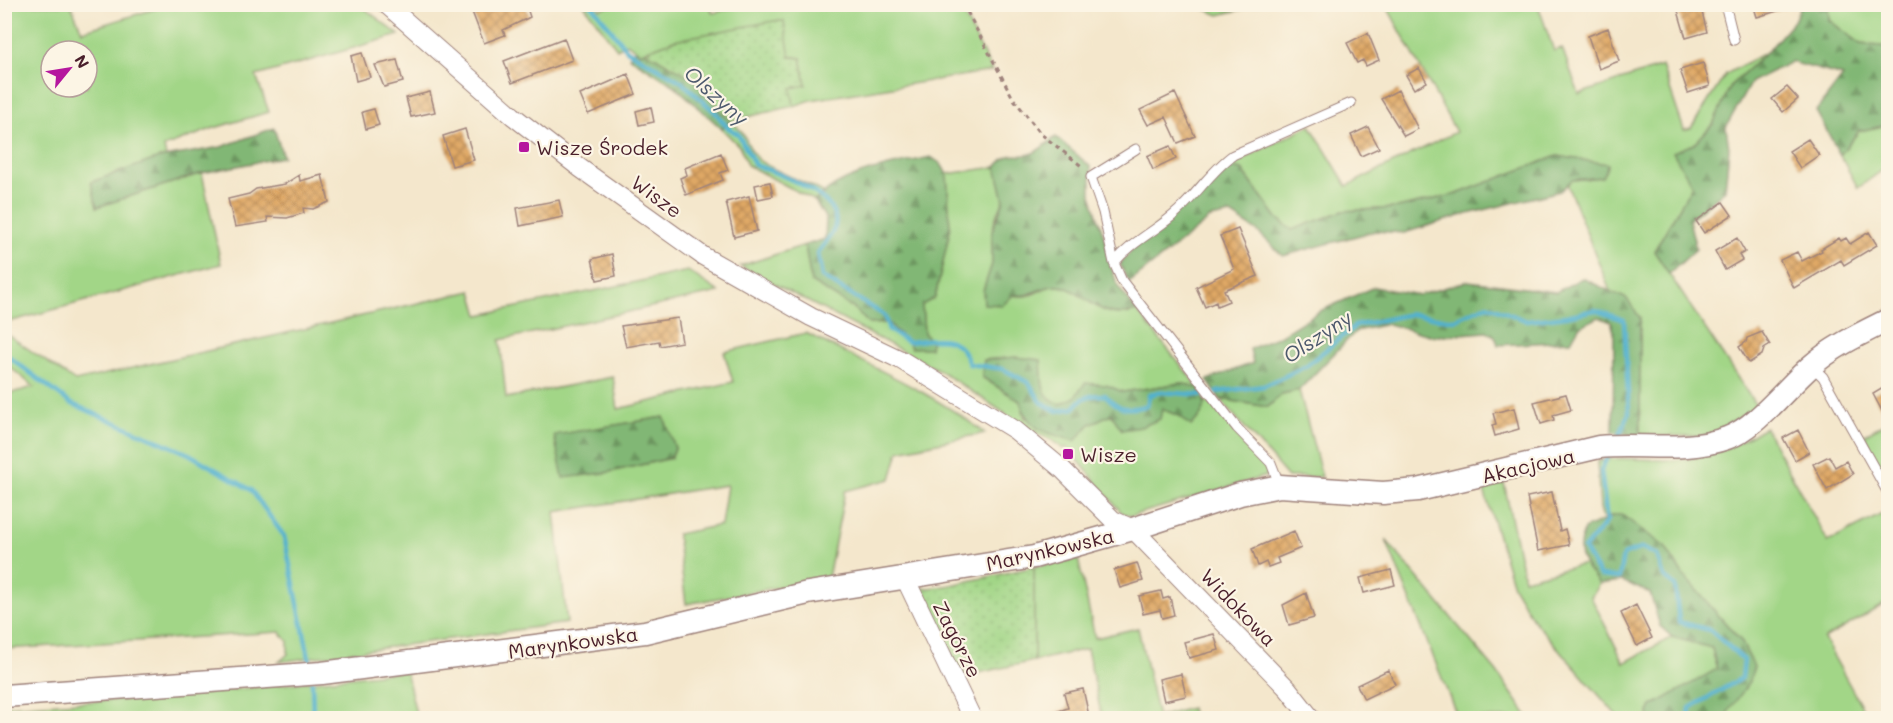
<svg xmlns="http://www.w3.org/2000/svg" width="1893" height="723" font-family="Mali,sans-serif">
<defs>
<pattern id="forest-firs" width="22" height="20" patternUnits="userSpaceOnUse" patternTransform="scale(1.5)"><rect width="22" height="20" fill="#81b774"/><path d="M5 1l3.5 6h-7zM16 11l3.5 6h-7z" fill="#6c945f"/></pattern>
<pattern id="garden-dots" width="8" height="8" patternUnits="userSpaceOnUse" patternTransform="scale(1.5)"><rect width="8" height="8" fill="#a2d687"/><path d="M2 2h.1M6 6h.1" fill="none" stroke="#8db775" stroke-width="1.8" stroke-linecap="round"/></pattern>
<pattern id="building-cross-hatch" width="8" height="8" patternUnits="userSpaceOnUse" patternTransform="scale(1.5)"><rect width="8" height="8" fill="#dfa865"/><path d="M0 0l8 8M0 8l8-8" fill="none" stroke="#b78853"/></pattern>
</defs>
<rect width="100%" height="100%" fill="#fcf5e5"/>
<filter id="ink" filterUnits="userSpaceOnUse"><feTurbulence type="fractalNoise" baseFrequency=".0167" numOctaves="2"/><feDisplacementMap in="SourceGraphic" scale="12" xChannelSelector="R" yChannelSelector="G"/><feConvolveMatrix kernelMatrix="1 2 1 2 8 2 1 2 1" color-interpolation-filters="sRGB"/></filter>
<filter id="wash" filterUnits="userSpaceOnUse"><feTurbulence type="fractalNoise" baseFrequency=".008" numOctaves="4" result="noise"/><feDisplacementMap in="SourceGraphic" scale="24" xChannelSelector="R" yChannelSelector="G"/><feGaussianBlur stdDeviation="1.35" result="paint"/><feColorMatrix in="noise" values="0 0 0 0 0 0 0 0 0 0 0 0 0 0 0 0 0 1.4 0 .05"/><feComposite in="paint" operator="in"/></filter>
<g filter="url(#wash)">
<rect width="100%" height="100%" fill="#f4e7cc"/>
<path fill="#a2d687" stroke="#767a59" stroke-width="1.5" fill-rule="evenodd" d="M617,4L709,5L713,13L746,4L959,5L992,71L811,100L794,106L790,88L806,84L801,58L674,40L640,53L627,43L617,49L584,5H597L600,9Z
M5,5H71L82,31L168,5H360L399,35L256,76L269,112L214,128L164,147L166,157L92,182L97,207L202,173L221,264L5,323ZM51,51H87V87H51Z
M1194,5H1259L1219,15Z
M1386,5H1454L1458,11L1476,5H1538L1554,51L1562,48L1579,94L1662,66L1684,130L1691,128L1726,74L1768,51L1731,85L1713,124L1694,144L1692,186L1654,251L1757,407L1708,436H1640V318L1627,299L1610,291L1567,184L1572,180L1602,177L1608,164L1557,156L1457,194L1398,208L1343,211L1292,230L1277,218L1242,170L1227,167L1310,125L1347,186L1456,132Z
M1828,5H1888V47L1860,44L1829,20Z
M730,121C750,134 744,147 760,161C771,169 808,184 823,192L815,201L747,165L740,147L722,129Z
M1888,125V166L1858,188L1840,155L1859,131Z
M996,167L1004,200L995,219L992,231V264L983,291C996,292 1011,297 1025,296C1035,296 1045,285 1055,286C1085,286 1096,325 1137,311L1199,388L1181,383L1123,392L1106,385L1061,404C1045,399 1040,391 1042,374L996,359L984,360L982,377L1020,401L1025,418L1090,424L1111,414L1162,409L1181,417L1205,404L1203,399L1216,407L1265,466L1269,472L1266,476L1131,516L1122,513L1067,447L1064,449L1050,439L1030,430L939,370L740,266L805,245L811,282L855,309L869,324L889,323C899,337 915,338 931,342L924,333L922,304L935,298L950,230L947,174Z
M688,271L719,292L500,340L506,398L613,377L618,409L733,382L724,352L806,333C866,364 932,392 985,433L899,451L891,479L845,491L828,578L686,604L677,534L721,525L727,485L555,512L567,623L279,662L288,654V641L280,632L5,649L4,395L34,387L5,363V333L75,381L472,291L479,315ZM664,417L675,448L671,458L605,473L563,477L555,435Z
M1299,390L1322,477H1288L1220,399L1268,407L1282,394Z
M1885,423L1888,426V481L1864,435Z
M1765,427L1828,542L1888,511V602L1824,639L1868,718H1724L1754,667L1741,641L1683,575L1665,547L1616,515L1603,518L1600,508L1597,461C1620,456 1642,460 1666,460C1703,461 1734,447 1765,427Z
M1504,483L1524,579L1585,564L1599,584L1591,597L1624,663L1672,637L1712,648L1717,670L1652,706L1648,715L1650,718H1619L1534,621L1513,586L1484,490Z
M1386,540L1496,671L1529,718H1444L1456,713Z
M1078,559L1095,638L1138,628L1158,717L1191,708L1193,718H1102L1087,649L1034,661V567Z
M406,671L417,718H5V706L156,698Z"/>
<path fill="url(#forest-firs)" stroke="#666b50" stroke-width="1.5" d="M1801,5H1828L1829,20L1860,44L1888,47V125L1859,131L1840,155L1816,111L1843,76L1791,62L1751,82L1726,127L1729,148L1725,190L1689,220L1696,249L1669,274L1654,251L1692,186L1673,152L1694,144L1713,124L1731,85L1768,51L1794,21Z
M635,49L640,53L645,51L697,80L730,121L722,129L675,86L629,57Z
M274,128L283,157L202,173L97,207L91,182L159,158L221,147Z
M1056,137L1091,167V195L1106,243L1108,258L1118,287L1137,311C1096,325 1081,283 1054,286C1038,287 1032,298 1013,295L1003,305L984,304L983,291L992,264V231L1004,200L996,167C1012,148 1014,159 1031,154C1039,151 1048,142 1056,137Z
M1557,156L1608,164L1602,177L1572,180L1560,191L1460,216L1404,233L1375,231L1283,256L1257,231L1231,214L1211,218L1129,283L1120,264L1136,245L1220,170L1227,167L1242,170L1277,218L1292,230L1343,211L1398,208L1457,194Z
M931,157L941,164L947,174L950,230L935,298L922,305L924,333L931,342L930,348H911C905,335 896,334 889,323L869,324L855,309L811,282L805,245L825,239L826,219L815,201C844,171 892,166 931,157Z
M1582,278L1627,299L1640,318V436L1613,432L1614,332L1611,322L1599,317L1579,327L1571,341L1498,345L1495,336L1487,332L1433,336L1388,324L1356,331L1299,390L1282,394L1268,407L1220,399L1207,380L1253,363L1250,349L1281,335L1320,311L1374,287L1419,295L1468,281L1556,292Z
M1016,357L1041,360C1043,381 1038,396 1061,404L1075,397L1085,383L1106,385L1123,392L1181,383L1199,388L1205,404L1201,415L1191,426L1181,417L1162,409L1160,419L1141,427L1122,430L1111,414L1090,424L1075,441C1047,432 1029,433 1020,401L982,377L984,360Z
M664,417L675,448L671,458L605,473L563,478L554,435Z
M1616,515H1622L1665,547L1683,575L1741,641L1754,667L1748,684L1724,718H1650L1648,715L1652,706L1717,669L1712,648L1672,637L1660,626L1650,593L1622,581L1599,584C1583,562 1574,557 1584,529Z"/>
<path fill="url(#garden-dots)" stroke="#767a59" stroke-width="1.5" d="M774,21H784L790,57L801,58L806,85L791,88L794,106L730,121L697,80L645,51L674,40Z
M1034,567V661L961,677L919,589L946,586Z"/>
<g fill="none" stroke-linecap="round" stroke-linejoin="round">
<path stroke="#51b1cf" stroke-width="4.5" d="M591,4L627,50L682,82L716,113L727,127L738,134L755,165C776,173 842,195 835,226C833,235 822,246 818,253L822,277L884,315L889,330L908,342C933,340 959,330 969,364L1003,369L1029,383L1041,402L1057,411L1074,408C1083,396 1090,395 1105,395C1121,411 1126,410 1147,406L1149,395L1160,392L1202,395
M4,353L70,403L189,454L251,490L284,536L311,667
M1217,392L1264,386L1306,366L1355,326L1410,314L1454,320L1487,305L1527,321L1566,316L1595,310L1624,320L1629,413L1618,439
M1609,454L1601,470L1607,521L1584,549L1600,576L1619,578L1623,555L1642,548L1657,555L1664,577L1675,586L1679,622L1710,630L1744,660L1742,678L1690,708L1689,718
M312,682L313,718"/>
</g>
<g id="blocks">
<path fill="url(#building-cross-hatch)" d="M469,4H509L510,10L526,5L530,17L503,30L505,35L484,43Z
M1676,4H1700L1707,32L1686,38Z
M1753,4H1788V8L1757,17Z
M1608,28L1619,61L1599,69L1588,36Z
M1368,33L1379,60L1366,66L1363,60L1357,63L1347,43Z
M564,38L572,60L512,83L504,61Z
M362,53L370,77L356,81L351,56Z
M397,60L403,82L384,87L375,65Z
M1703,63L1710,86L1688,93L1680,70Z
M1419,68L1427,82L1414,89L1406,75Z
M628,74L636,94L588,114L580,95Z
M1787,87L1798,99L1783,112L1772,99Z
M1398,90L1418,129L1404,136L1381,99Z
M430,92L435,112L411,117L406,98Z
M1175,93L1195,136L1178,143L1166,117L1148,125L1140,110Z
M651,107L654,122L639,125L636,111Z
M374,109L379,125L366,129L362,112Z
M1368,127L1379,148L1361,156L1351,135Z
M465,129L474,160L452,166L443,136Z
M1808,139L1819,155L1800,168L1789,151Z
M1170,146L1176,159L1153,170L1147,156Z
M721,153L728,170L720,173L723,180L686,195L680,178L687,175L685,168Z
M299,175L300,181L322,175L329,202L313,209L303,208L304,213L287,218L267,217L268,222L235,227L228,199L249,194L256,189L285,184Z
M770,182L773,196L758,199L755,185Z
M749,196L757,231L734,237L726,202Z
M559,200L563,217L520,226L517,208Z
M1723,202L1732,215L1704,233L1696,221Z
M1238,229L1258,276L1224,290L1229,301L1217,306L1216,302L1205,307L1196,287L1234,269L1220,236Z
M1869,232L1877,245L1844,265L1841,260L1794,288L1780,260L1797,252L1802,261L1822,251L1821,249L1839,238L1841,241L1846,238L1850,244Z
M1737,238L1745,252L1739,255L1742,260L1725,270L1715,251Z
M612,254L616,276L597,280L592,259Z
M678,318L682,342L660,346L659,341L626,347L621,326Z
M1762,332L1770,345L1764,349L1762,355L1749,363L1739,347L1746,342L1747,338Z
M1888,385V422L1873,394Z
M1566,394L1571,410L1553,415L1554,420L1541,424L1534,402Z
M1514,408L1519,429L1495,436L1492,425L1496,424L1493,413Z
M1798,430L1809,452L1795,460L1783,438Z
M1829,456L1835,467L1846,461L1853,474L1827,490L1813,464Z
M1552,492L1560,531L1565,529L1569,545L1538,551L1527,497Z
M1294,531L1301,548L1277,558L1279,563L1268,567L1266,562L1258,566L1252,549Z
M1137,563L1143,581L1120,588L1114,570Z
M1391,570L1395,585L1364,593L1360,578Z
M1161,591L1163,599L1170,597L1174,615L1162,618L1160,610L1143,614L1139,596Z
M1306,593L1314,618L1289,625L1283,605Z
M1636,605L1652,638L1637,646L1621,613Z
M1214,634L1219,650L1189,658L1184,642Z
M1388,670L1395,684L1364,699L1357,685Z
M1181,674L1186,696L1164,701L1159,679Z
M1083,689L1089,716L1043,718V716L1068,708L1064,693Z"/>
</g>
</g>
<g filter="url(#ink)">
<use href="#blocks" fill-opacity="0" stroke="#9f837c" stroke-width="1.5"/>
<g fill="none" stroke-linecap="round" stroke-linejoin="round">
<defs>
<path id="service" d="M1725,4L1734,40
M1136,149L1091,177L1103,212L1114,263L1122,281L1237,428L1271,463L1280,486
M1114,263C1132,241 1158,230 1178,211C1198,193 1211,171 1233,155L1351,103
M1811,365L1823,377L1888,493"/>
<path id="minor" d="M386,4L513,116L580,168L703,256L811,317L901,360L1015,430L1062,469L1113,520L1133,529L1288,689L1311,718
M905,578L972,718"/>
<path id="tertiary" d="M4,696L322,673L645,632L808,593L1034,557L1133,529L1240,494L1280,486L1383,493L1418,490L1599,447C1642,443 1685,453 1727,438C1756,428 1786,388 1810,367C1832,347 1862,333 1888,320"/>
</defs>
<use href="#service" stroke="#9f837c" stroke-width="11"/>
<use href="#minor" stroke="#9f837c" stroke-width="20"/>
<use href="#tertiary" stroke="#9f837c" stroke-width="25"/>
<path stroke="#9f837c" stroke-width="3" stroke-dasharray="4.5 4.5" stroke-linecap="butt" d="M963,4L1013,98L1041,134L1084,168"/>
<use href="#service" stroke="#fff" stroke-width="9"/>
<use href="#minor" stroke="#fff" stroke-width="18"/>
<use href="#tertiary" stroke="#fff" stroke-width="22"/>
</g>
</g>
<g fill="#b5179e" stroke="#fcf5e5" stroke-width="2">
<rect x="518" y="141" width="12" height="12" rx="3"/>
<rect x="1062" y="448" width="12" height="12" rx="3"/>
</g>
<g text-anchor="middle" dominant-baseline="central" stroke-width="4.5" stroke-linejoin="round" paint-order="stroke">
<g font-size="20" fill="#4a1f2b" stroke="#fcf5e5" text-anchor="start">
<text x="536" y="147">Wisze Środek</text>
<text x="1080" y="454">Wisze</text>
</g>
<g font-size="20" fill="#4a1f2b" stroke="#fcf5e5">
<text transform="translate(657 196) rotate(36)">Wisze</text>
<text transform="translate(1528 465) rotate(-13)">Akacjowa</text>
<text transform="translate(1050 549) rotate(-13)">Marynkowska</text>
<text transform="translate(1239 607) rotate(46)">Widokowa</text>
<text transform="translate(958 639) rotate(63)">Zagórze</text>
<text transform="translate(573 642) rotate(-8)">Marynkowska</text>
</g>
<g font-size="21" font-style="italic" fill="#4d596d" stroke="#fcf5e5">
<text transform="translate(717 95) rotate(42)">Olszyny</text>
<text transform="translate(1317 336) rotate(-33)">Olszyny</text>
</g>
</g>
<rect width="1893" height="723" fill="none" stroke="#fcf5e5" stroke-width="24"/>
<g transform="translate(69 69) rotate(60)"><circle r="28" fill="#fcf5e5" stroke="#b59f9b" stroke-width="1.5"/>
<path d="M0-4.5L10 22L0 15L-10 22Z" fill="#b5179e"/>
<text y="-9" font-size="16" font-weight="bold" text-anchor="middle" fill="#4a1f2b">N</text>
</g>
</svg>
